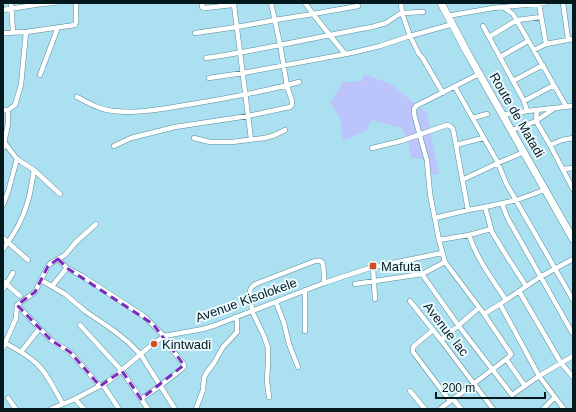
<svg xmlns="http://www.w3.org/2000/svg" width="576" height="412" font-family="Helvetica,sans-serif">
<rect width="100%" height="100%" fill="#abe0f0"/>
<path fill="#bbc5fc" d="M364,74L389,83L427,113L439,174L429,175L427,159L411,158L409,146L402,128L372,120L366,131L343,141L340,118L330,103L343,82L362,81Z"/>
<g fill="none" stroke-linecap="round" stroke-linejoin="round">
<defs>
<path id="minor" d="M11,3L13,32
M202,3V7L205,8L232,5H234L251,139
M305,3L313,14L345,54
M401,3L402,13L410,36L419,54L422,57L443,93
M563,3L568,39
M539,4L546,44
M503,7L513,14L566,106
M3,10L41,4L54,3
M447,16L493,8L546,3
M483,26L524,101L527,111
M3,33L26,32L75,25L76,22V3
M195,33L237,27L275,20L313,14L358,6
M489,37L517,20L541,17
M534,50L546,44L573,39
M500,57L528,41
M206,58C262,50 317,37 372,27L386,23L398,15L402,13L423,12
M40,75L58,27
M209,78L243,73L351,53L380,46L410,36L453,24
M513,81L543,65
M455,87L498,163L506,183L573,300
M77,97C89,103 100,110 113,111C139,114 166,108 192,104C228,98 264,92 299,82
M524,101L554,85
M3,110H8L15,105L21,85L26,32
M537,110L536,121L550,145L573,189
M503,115L527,111L573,106
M473,118L487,114
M512,130L536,121L555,108
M194,138L210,142H232L265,138L275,135L285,130
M4,142L17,159L34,170L60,194
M456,145L483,138
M550,145L562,140L573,138
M114,146L131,138L175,127L248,116L290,107L292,105V101L287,86L280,44L271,3
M3,148L8,124V110
M372,148L401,141L447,125L450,126L453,129L468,210
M563,169L573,168
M462,180L498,163L524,152
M502,204L507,217L573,334
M3,205L8,192L17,159
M485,207L492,232L504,252L526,286
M435,218L468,210L485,207L517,200L544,190
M469,235C477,259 492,279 506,300
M3,238L28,260
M439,240L469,235L491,229
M3,249C14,235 23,219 28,201C31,191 32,180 34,170
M58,259L67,268L82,276L145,317L164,336L173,351L183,363L184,366L183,368L160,386L141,399
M373,267L375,299
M422,274L458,325L512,395L539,376L573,356
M41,280L65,294L85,311L113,330L128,342L141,355L175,409
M3,281L20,296
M355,284L422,274L445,262
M52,286L67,268
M3,289L13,273
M519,291L561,363L573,377
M410,301L441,340L493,409
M276,302L284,323L289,344L298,367
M500,304L539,376L564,409
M17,305L52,341L70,352L100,386
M484,314L500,304L540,277L573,259
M80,325L122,371L148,409
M433,330L414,346L413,348V352L450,401
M305,331V290
M441,340L479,308
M5,343C16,349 28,355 37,364C48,374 55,391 63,404
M3,348L16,318L17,305L35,292L48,266L51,263L65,255L76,242L96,224
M21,352L39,329
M506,359L525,386
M103,385L119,409
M410,391L425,409
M269,397L267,381L268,362V348L264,336L252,311L250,291L251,288L254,285L258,283L315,261C318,261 320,260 322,262C324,265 324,279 324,283
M8,398L16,409
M75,399L84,409
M453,399L461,409
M51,409L75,399L109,381L149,347L164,336L203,329L216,325L324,283L354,273L373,267L442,253
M196,409L203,390L204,378L207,372L214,363L223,347L237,332V321L235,317
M440,409L509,357L511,354L484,314L445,262L439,240L430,194L427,161L414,114V109L416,106L479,74
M543,409L555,397"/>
<path id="primary" d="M441,3L468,54L573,239"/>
</defs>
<use href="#minor" stroke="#598c9b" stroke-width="5.5"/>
<use href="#primary" stroke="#598c9b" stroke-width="8"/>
<use href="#minor" stroke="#fff" stroke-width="4.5"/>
<use href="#primary" stroke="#fff" stroke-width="7"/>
</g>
<path fill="none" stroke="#7b2cbf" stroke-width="3" stroke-dasharray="8 5" stroke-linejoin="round" d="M58,259L67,268L153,324L184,365L141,399L122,371L100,386L70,352L52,341L17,305L35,292L48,266Z"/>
<g fill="#d34b1e" stroke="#ebfaff" stroke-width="1.5">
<rect x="369" y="262" width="8" height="8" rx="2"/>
<circle cx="154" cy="344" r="4"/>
</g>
<g text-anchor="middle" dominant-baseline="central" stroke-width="4" stroke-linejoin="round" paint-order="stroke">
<g font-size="13" fill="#04191e" stroke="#ebfaff">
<text transform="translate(517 115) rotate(60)">Route de Matadi</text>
<text transform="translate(246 300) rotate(-20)">Avenue Kisolokele</text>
<text transform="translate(446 329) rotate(52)">Avenue lac</text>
</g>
<g font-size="13" fill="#04191e" stroke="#ebfaff" text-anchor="start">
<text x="381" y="266">Mafuta</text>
<text x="162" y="344">Kintwadi</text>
</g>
</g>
<rect width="576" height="412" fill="none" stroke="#04191e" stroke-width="8"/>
<path d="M436 392v6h109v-6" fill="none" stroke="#04191e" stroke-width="2"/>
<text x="442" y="392" font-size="12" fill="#04191e" stroke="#ebfaff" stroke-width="3" paint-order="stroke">200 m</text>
</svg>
